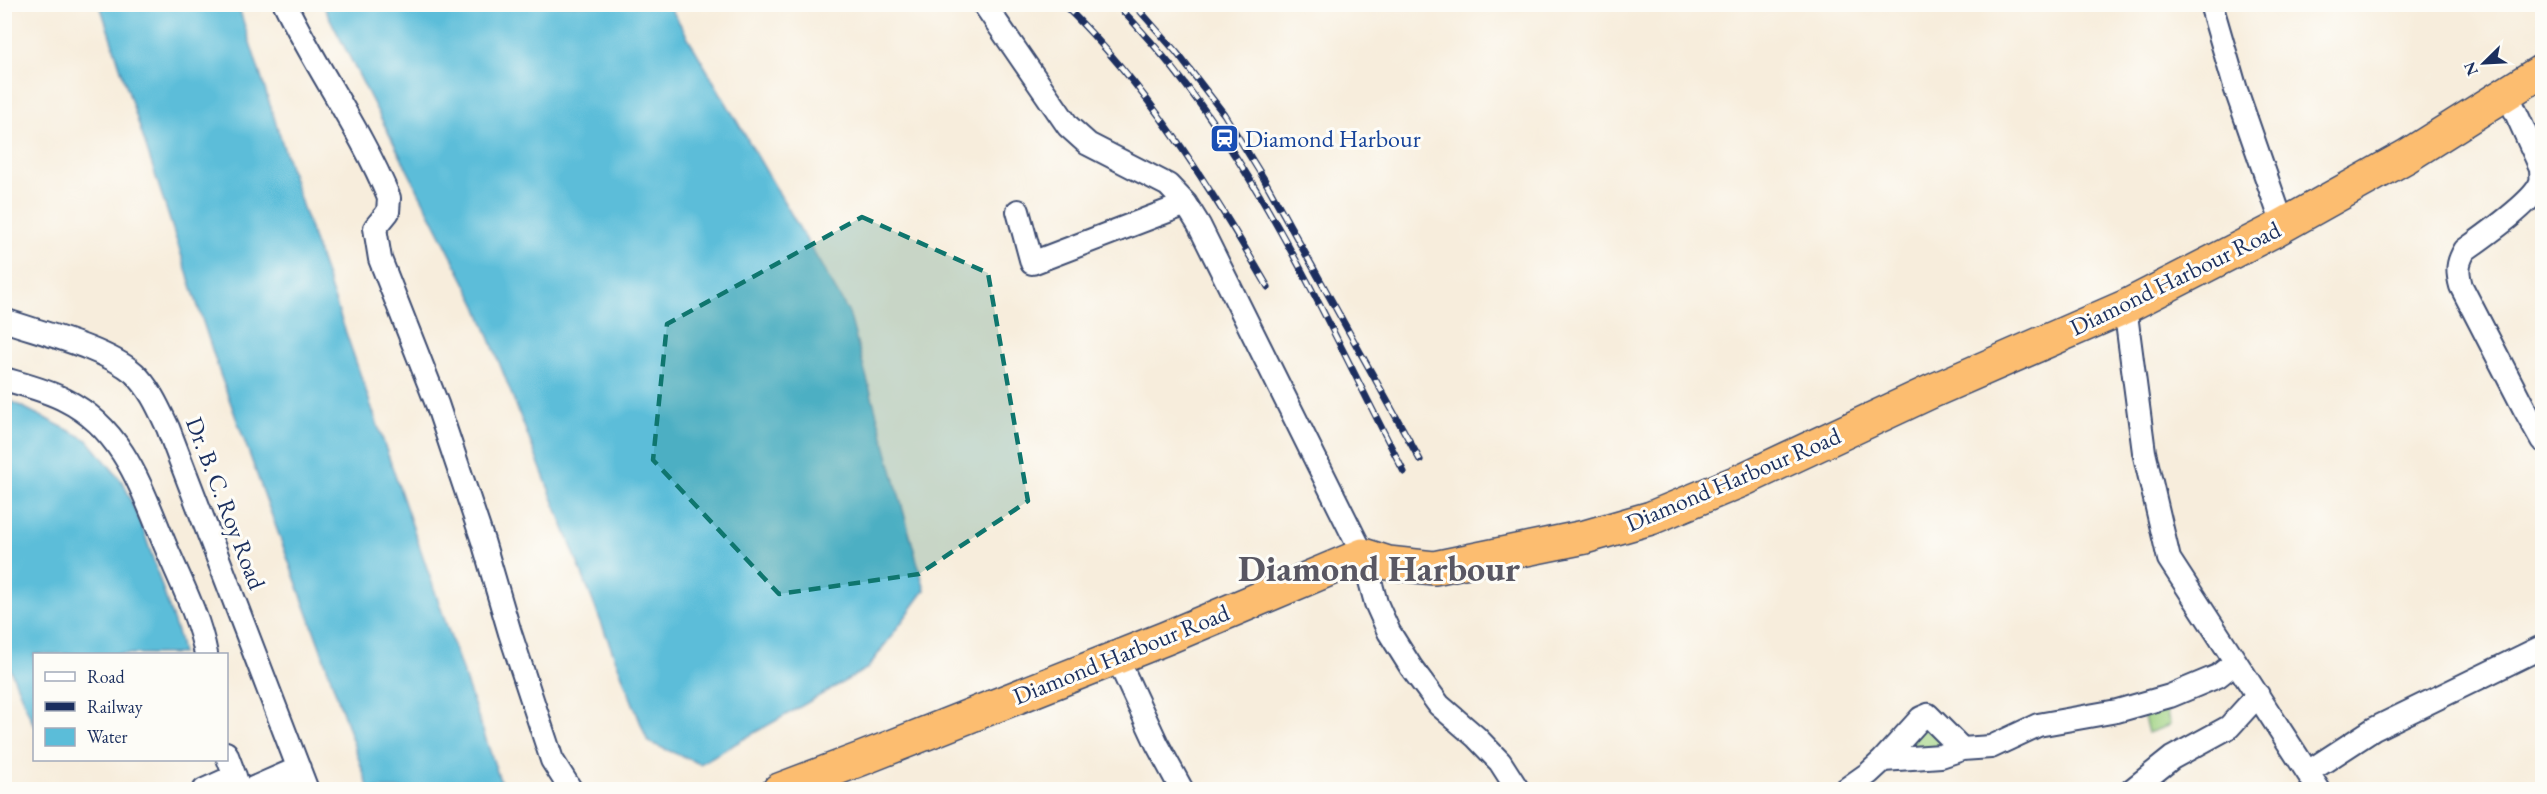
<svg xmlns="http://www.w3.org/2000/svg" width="2547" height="794" font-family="'EB Garamond',serif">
<rect width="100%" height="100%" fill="#fdfcf7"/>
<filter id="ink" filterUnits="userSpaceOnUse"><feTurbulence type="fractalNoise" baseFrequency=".0167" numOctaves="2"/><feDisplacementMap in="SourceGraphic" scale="12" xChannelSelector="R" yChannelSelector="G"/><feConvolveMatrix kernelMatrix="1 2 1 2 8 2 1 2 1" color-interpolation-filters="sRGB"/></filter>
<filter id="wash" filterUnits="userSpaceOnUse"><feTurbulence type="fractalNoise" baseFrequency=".008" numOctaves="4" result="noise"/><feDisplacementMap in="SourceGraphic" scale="24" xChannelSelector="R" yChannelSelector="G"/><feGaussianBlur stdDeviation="1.35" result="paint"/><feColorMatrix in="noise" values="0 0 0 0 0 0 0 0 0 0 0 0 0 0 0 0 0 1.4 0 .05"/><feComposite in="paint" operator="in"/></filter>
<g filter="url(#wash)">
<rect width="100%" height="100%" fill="#f7eddc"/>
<path fill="#9ed180" stroke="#5c806f" stroke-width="1.5" d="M2165,705L2170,725L2148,733L2143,713Z
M1927,718L1946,750L1891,759Z"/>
<path fill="#5bbdd9" stroke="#3b769c" stroke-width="1.5" d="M100,5H238L304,211L503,789H369L320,647L220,374Z
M323,5H669L849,313L925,590L868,668L700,764L648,742L477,306Z
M5,398L88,440L124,484L144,532L179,638L182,654H34V726L8,664L5,660Z"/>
</g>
<g filter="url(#ink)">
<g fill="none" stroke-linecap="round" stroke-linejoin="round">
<defs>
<path id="minor" d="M285,4C317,70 361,130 389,198L388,212L375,228L380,259L437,404L483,541L510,633L552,760L571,790
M984,4L1068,126L1088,144L1168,185L1186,204L1199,225L1363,555L1376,603L1389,632L1411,667L1439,705L1476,737L1500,762L1518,790
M2211,4L2236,90L2283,225
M2507,93L2541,168C2541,172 2542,178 2541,182C2535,201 2483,237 2465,250C2457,263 2457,271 2461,286L2524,408L2542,440
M1018,211L1032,263L1186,204
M2125,307L2144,452L2169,559L2319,790
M4,320C41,333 105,348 134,373C150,388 159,409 168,428L307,790
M4,379C25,385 46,390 65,400C125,430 142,491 166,547C181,582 199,617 206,654
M1117,658L1157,744L1182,790
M226,753L240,790
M1883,760L1921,718L1928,715L1962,749L1991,747L2038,725L2117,711L2170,696L2218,676L2236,662
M2308,772L2374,729L2542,647
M204,790L235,776
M249,790L299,768
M1845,790L1869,773L1883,760L1941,756L1962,749
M2132,790L2172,758L2229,727L2258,695"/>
<path id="highway" d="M779,790L861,759L1166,638L1363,555L1388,563L1434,568L1585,537L1651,518L1740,481L1930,392L2125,307L2271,232L2407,156L2542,71"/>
</defs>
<use href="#minor" stroke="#3c4c71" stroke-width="26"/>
<use href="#highway" stroke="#3c4c71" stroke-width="36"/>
<use href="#minor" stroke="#fff" stroke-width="22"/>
<use href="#highway" stroke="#fcbd6f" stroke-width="33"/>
<defs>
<path id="rail" d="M1063,4C1149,88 1208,184 1268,287
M1116,4C1246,135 1321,311 1404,472
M1134,4L1177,53L1224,114L1264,179L1420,460"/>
</defs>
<use href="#rail" stroke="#1b2f5e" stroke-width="7"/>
<use href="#rail" stroke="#fdfcf7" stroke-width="4.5" stroke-dasharray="14" stroke-linecap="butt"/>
</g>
</g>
<path fill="#0f766e" fill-opacity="0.2" stroke="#0f766e" stroke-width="4.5" stroke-dasharray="12 8" stroke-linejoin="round" d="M862,217L988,273L1028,501L919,574L779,594L653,460L667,324Z"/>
<defs>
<symbol id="station-square" viewBox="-11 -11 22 22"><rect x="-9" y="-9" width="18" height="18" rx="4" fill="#1a4fb4" stroke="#fdfcf7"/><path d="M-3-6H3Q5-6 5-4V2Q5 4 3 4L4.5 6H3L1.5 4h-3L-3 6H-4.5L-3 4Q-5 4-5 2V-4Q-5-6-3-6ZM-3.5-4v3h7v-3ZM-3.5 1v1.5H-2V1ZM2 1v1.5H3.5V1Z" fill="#fff"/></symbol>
</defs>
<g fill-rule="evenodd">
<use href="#station-square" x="1208" y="122" width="33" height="33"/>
</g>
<g text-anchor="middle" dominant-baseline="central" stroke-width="6" stroke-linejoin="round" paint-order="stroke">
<g font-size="24" fill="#164399" stroke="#fdfcf7" text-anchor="start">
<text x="1245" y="138">Diamond Harbour</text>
</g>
<g font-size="24" fill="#1b2f5e" stroke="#fdfcf7">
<text transform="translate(2175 278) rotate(-26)">Diamond Harbour Road</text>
<text transform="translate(1733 479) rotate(-23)">Diamond Harbour Road</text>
<text transform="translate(226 503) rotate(69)">Dr. B. C. Roy Road</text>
<text transform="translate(1121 654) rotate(-22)">Diamond Harbour Road</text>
</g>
<g font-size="36" font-weight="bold" fill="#595763" stroke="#fdfcf7">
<text x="1379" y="568">Diamond Harbour</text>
</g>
</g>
<rect width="2547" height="794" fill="none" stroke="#fdfcf7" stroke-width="24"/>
<rect x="33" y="653" width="195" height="108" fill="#fdfcf7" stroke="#a3aaba" stroke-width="1.5"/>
<rect x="45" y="672" width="30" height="9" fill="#ffffff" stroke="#a3aaba" stroke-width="1.5"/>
<text x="87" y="683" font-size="18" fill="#1b2f5e">Road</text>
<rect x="45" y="702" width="30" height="9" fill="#1b2f5e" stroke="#a3aaba" stroke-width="1.5"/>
<text x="87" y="713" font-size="18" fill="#1b2f5e">Railway</text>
<rect x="45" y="728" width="30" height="18" fill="#5bbdd9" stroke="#a3aaba" stroke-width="1.5"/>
<text x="87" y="743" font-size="18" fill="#1b2f5e">Water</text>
<g transform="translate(2484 63) rotate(246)" stroke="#fdfcf7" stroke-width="4.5" paint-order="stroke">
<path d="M0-4.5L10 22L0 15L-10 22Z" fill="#1b2f5e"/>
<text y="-9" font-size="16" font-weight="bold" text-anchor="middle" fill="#1b2f5e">N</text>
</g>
</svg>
